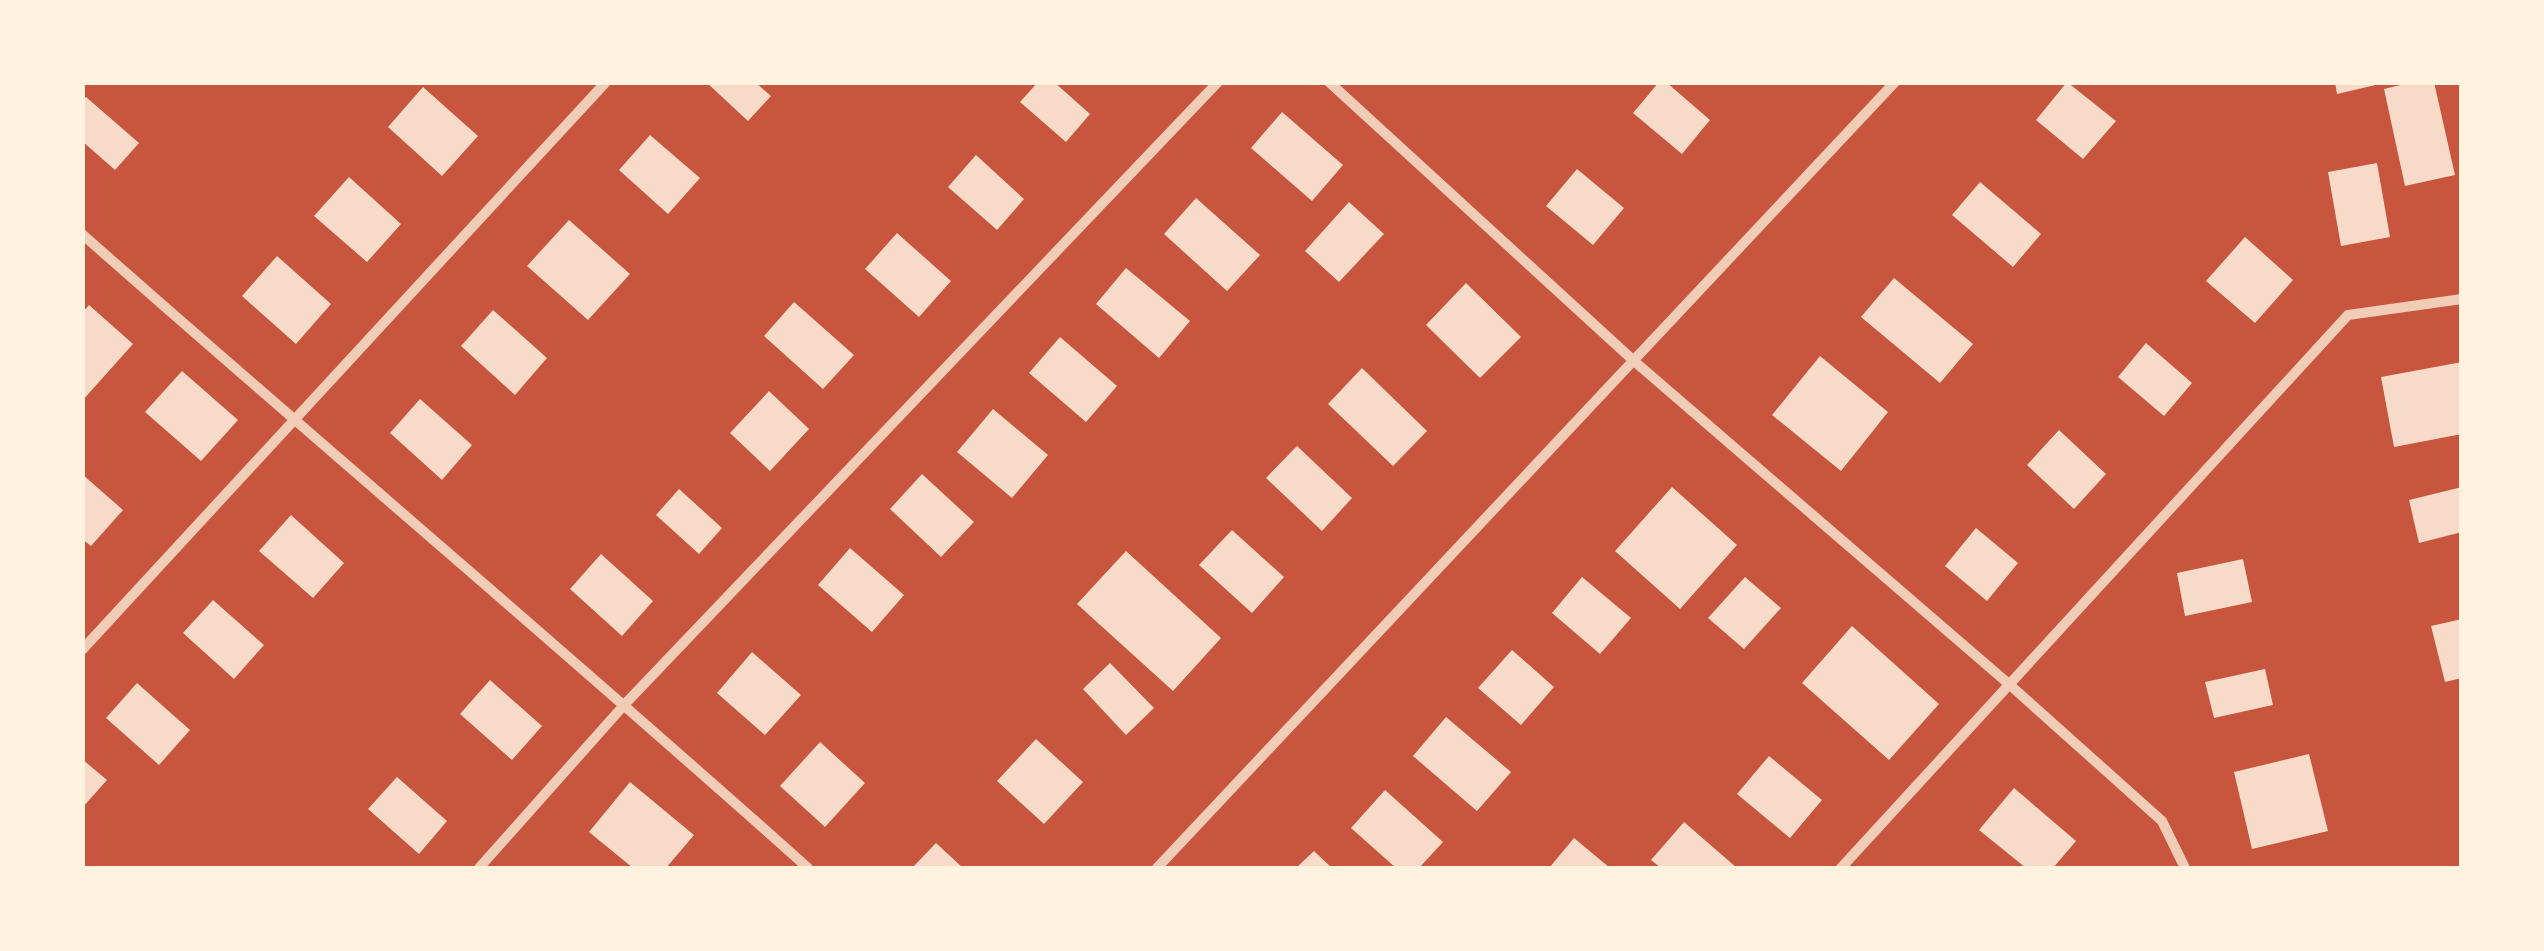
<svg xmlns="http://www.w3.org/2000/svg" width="2544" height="951" font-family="Ubuntu,sans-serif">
<rect width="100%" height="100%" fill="#c8553d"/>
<path fill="#f7dbc8" d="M706,82H755L771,96L748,121Z
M1038,82H1054L1090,114L1066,142L1020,102Z
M1659,82H1666L1710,120L1682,154L1633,113Z
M2067,82L2116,121L2083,159L2036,120Z
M2335,82H2379L2380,84L2337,94Z
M2413,82H2434L2455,175L2405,186L2384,89Z
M423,87L478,136L442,176L388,127Z
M86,97L139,143L115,170L82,141V101Z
M1282,112L1343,165L1312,201L1251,148Z
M650,135L700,178L668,214L619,170Z
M976,155L1024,199L997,230L948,187Z
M2377,163L2390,237L2341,246L2328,172Z
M1577,169L1624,208L1593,245L1546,206Z
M349,177L401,224L367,262L314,216Z
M1980,182L2041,234L2013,267L1952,215Z
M1196,198L1260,255L1227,291L1164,234Z
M1349,202L1384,234L1339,282L1305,251Z
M569,220L630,274L588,320L527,266Z
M897,233L951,281L919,317L865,269Z
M2245,237L2293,280L2255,323L2206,281Z
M277,256L331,304L296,344L242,296Z
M1126,268L1190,321L1159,358L1096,304Z
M1894,278L1973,344L1940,383L1861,317Z
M1466,283L1521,337L1480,378L1426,325Z
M794,302L854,355L823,389L764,336Z
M89,305L133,344L82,401V313Z
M493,310L547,358L515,395L461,346Z
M1060,337L1117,386L1086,422L1029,373Z
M2146,343L2192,383L2164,416L2118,377Z
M1820,356L1888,412L1841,471L1772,415Z
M2462,362V434L2394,447L2381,377Z
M1362,368L1427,431L1393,466L1328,404Z
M182,371L238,420L201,461L145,412Z
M769,391L809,429L770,471L730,433Z
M420,399L472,445L442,480L390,433Z
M993,409L1048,455L1012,498L957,452Z
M2059,430L2106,474L2074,509L2027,465Z
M1297,446L1352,498L1322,531L1266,478Z
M82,474L123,510L91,546L82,539Z
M922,474L974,522L941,557L890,509Z
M1672,487L1737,545L1680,609L1615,551Z
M2462,487V532L2419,543L2409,500Z
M679,489L722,528L699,554L656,515Z
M291,515L344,563L313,598L259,551Z
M1976,528L2018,563L1987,601L1945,566Z
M1232,530L1284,577L1252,613L1199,565Z
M850,548L904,595L872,632L818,585Z
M1126,551L1221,638L1173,691L1077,604Z
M601,554L653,601L622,636L570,589Z
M2243,559L2252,602L2185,616L2177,573Z
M1582,577L1631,618L1600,654L1552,613Z
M1745,577L1781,608L1744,649L1708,618Z
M213,600L264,645L234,679L183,633Z
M2462,619V678L2445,682L2431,626Z
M1852,626L1939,704L1889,760L1802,683Z
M1512,650L1554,687L1521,725L1478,688Z
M752,652L801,695L765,735L717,693Z
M1110,663L1154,708L1126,735L1083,689Z
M2265,669L2273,705L2214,718L2205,682Z
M490,680L542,726L512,760L460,714Z
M137,683L190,730L159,765L106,718Z
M1446,717L1511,772L1477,811L1413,756Z
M1036,739L1083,782L1044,824L997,781Z
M820,742L865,783L825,827L780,786Z
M2309,754L2328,831L2252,849L2234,772Z
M1769,756L1822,800L1790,838L1737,794Z
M82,759L107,780L82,808Z
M397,777L447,821L419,854L368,809Z
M630,782L694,835L666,868H633L589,832Z
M2014,788L2076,841L2053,868H2026L1979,830Z
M1385,790L1443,842L1419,868H1396L1351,828Z
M1684,822L1737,868H1661L1651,860Z
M1574,838L1610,868H1549Z
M936,843L963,868H912Z
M1314,851L1332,868H1296Z"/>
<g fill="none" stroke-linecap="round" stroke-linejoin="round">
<path stroke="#f1ccb7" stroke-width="10" d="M1329,82L1634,361L2010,685L2162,821L2185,868
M82,234C323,447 569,654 808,868
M82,650L606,82
M479,868L625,704L1218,82
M1157,868L1895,82
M1841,868L2348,315L2462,299"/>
</g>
<rect width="2544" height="951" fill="none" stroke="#fff3e0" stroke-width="170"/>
</svg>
